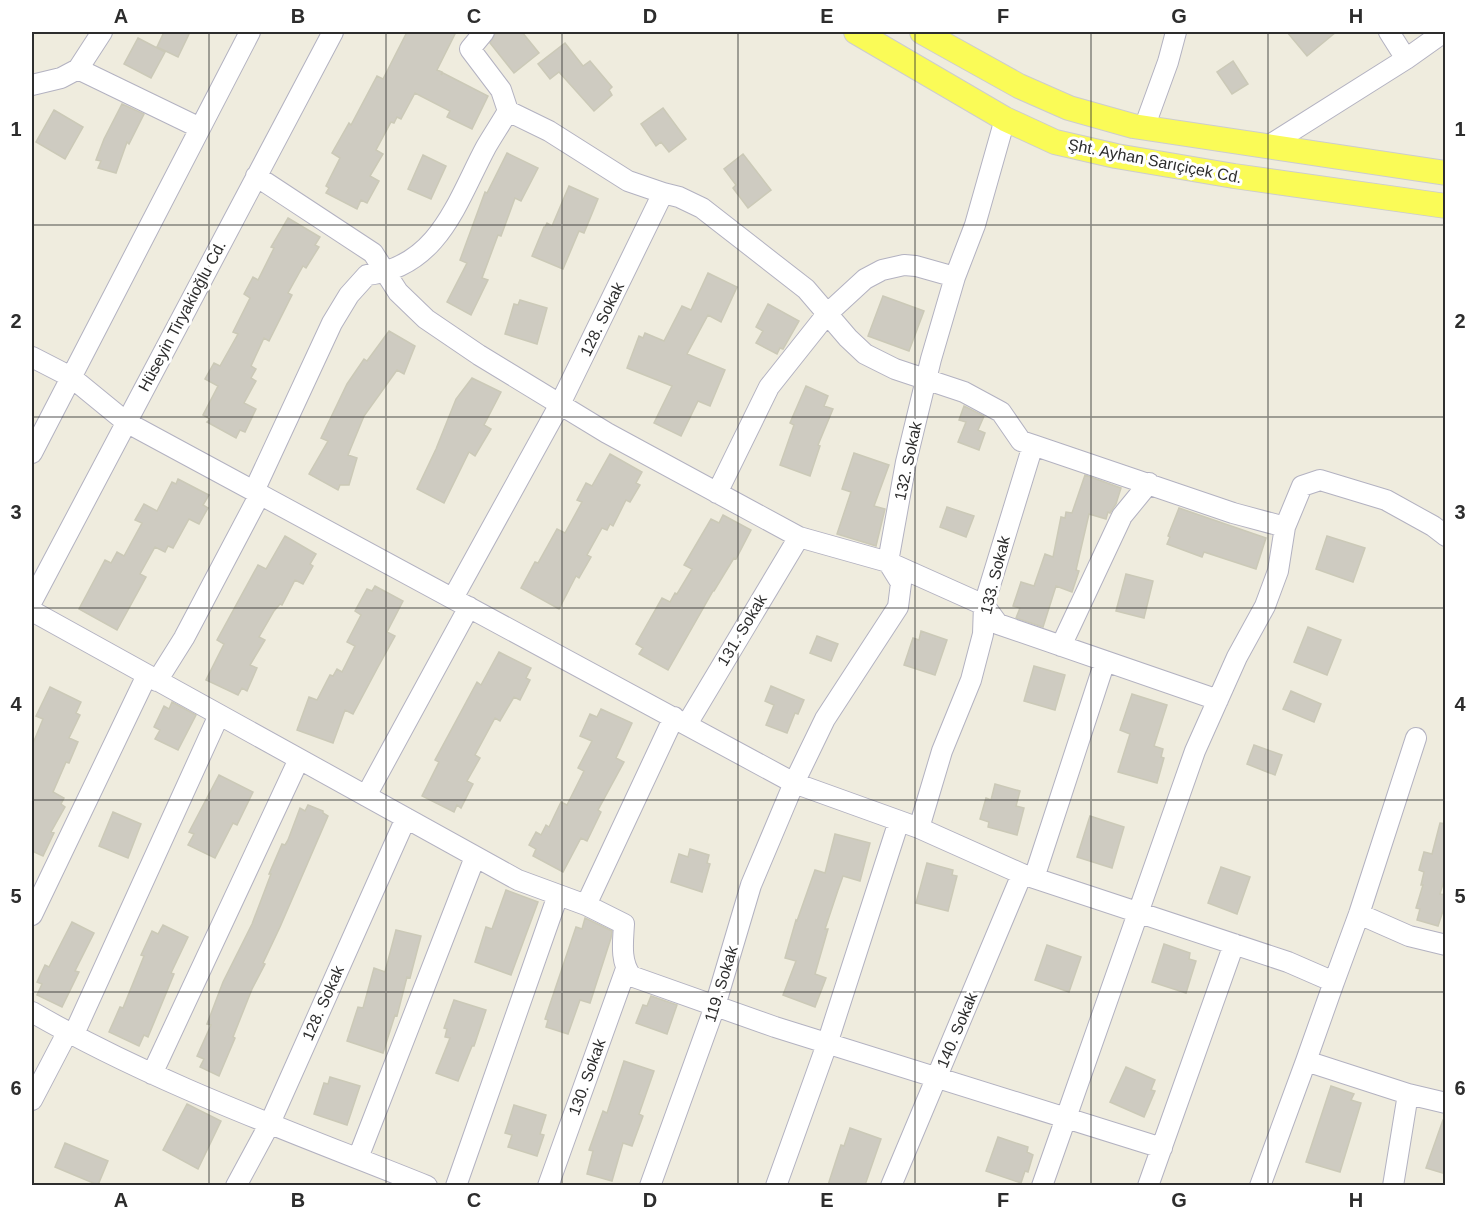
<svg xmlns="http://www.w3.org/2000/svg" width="1477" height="1217" font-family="Arial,sans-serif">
<rect width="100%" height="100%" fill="#efecde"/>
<path fill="#cecbc1" stroke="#cbc9b7" stroke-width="1.5" d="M164,32H190L178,57L157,47Z
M407,32H456L437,70L442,72L441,75L443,73L488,96L472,129L447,117L450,111L415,93L401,119L397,117L394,123L391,122L376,150L383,154L370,176L379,181L367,203L361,200L357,209L326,193L329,188L326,186L340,158L332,153L349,123L351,125L377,76L383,79Z
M496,32H522L539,53L514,73L490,43Z
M1287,32H1336L1307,56Z
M138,38L165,52L151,78L124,64Z
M565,43L583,66L590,61L612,87L609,90L612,95L594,111L559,72L550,79L538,64Z
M1233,61L1248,84L1232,94L1217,72Z
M122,104L144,114L129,144L127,142L116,173L98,168L101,161L96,160L104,139Z
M663,108L686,139L669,152L661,142L656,146L641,124Z
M54,110L83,127L65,159L36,142Z
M507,153L538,168L521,201L515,198L501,236L498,235L482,278L488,280L471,315L447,302L467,263L460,260L485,192L487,193Z
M743,154L771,190L748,208L733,188L736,185L724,169Z
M423,155L446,166L431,199L408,189Z
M569,186L598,199L584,233L579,231L563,269L532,256L544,227H545L547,223L552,226Z
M288,218L320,237L315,245L319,247L306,268L303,266L288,293L292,295L269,341L264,338L251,366L256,369L251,378L256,381L244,403L256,409L245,432L240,430L236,438L207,422L210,419L203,415L218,386L205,379L214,363L220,366L238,334L233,332L250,298L244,294L253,277L258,280L274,248L271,247Z
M708,273L737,287L721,322L708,315L687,354L725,370L710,406L698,401L681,436L654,423L672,386L627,368L639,336L643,338L645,333L664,341L682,306L691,310Z
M883,296L924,311L909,351L868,336Z
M520,300L547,308L537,344L505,334L514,304L518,305Z
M768,304L799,321L783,349L780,348L777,354L756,343L763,331L756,327Z
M389,331L415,346L404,374L397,370L364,416L348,455L357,458L349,485H340L338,490L309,474L328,441L321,438L347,384L364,359L367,361Z
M472,378L501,392L484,425L491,429L475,456L469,452L444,503L417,489L436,449L456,399Z
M806,386L828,396L824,406L833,409L818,445L820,446L810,476L780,465L794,425L790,423Z
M964,406L984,416L978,430L985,433L979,450L958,442L966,422L959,420Z
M854,453L889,465L874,506L885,509L876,546L837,534L851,492L842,489Z
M610,454L642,472L636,483L640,485L630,502L626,500L613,526L610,524L607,530L602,528L587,555L591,557L579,578L576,576L559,609L521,588L535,562L538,563L557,529L565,533L582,502L577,500L586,483L592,486Z
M1085,475L1121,488L1116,504L1110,513L1108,512L1106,519L1089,514L1076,570L1079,571L1072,592L1056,586L1043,627L1016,618L1020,608L1013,606L1021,582L1034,586L1045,554L1053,557L1061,517L1065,518L1066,512L1072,513Z
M178,479L209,495L203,505L208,508L199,524L189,519L173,548L168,546L165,552L155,547L140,574L146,577L117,630L79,609L105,560L111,563L117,552L124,556L142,523L135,520L144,504L157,511L172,482L176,484Z
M947,507L974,516L966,537L940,527Z
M1179,508L1266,538L1256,569L1204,552L1202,557L1167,544L1170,537L1168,536Z
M723,515L751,530L736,559L734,558L714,591H713L668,670L639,654L643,648L636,644L662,598L670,602L675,593L677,594L692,569L684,565L711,519L719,523Z
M285,536L316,554L310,564L313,566L303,584L295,580L282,605L280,604L274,611L259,637L265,640L250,665L257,668L247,691L242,688L238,695L206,680L224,644L217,640L258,565L266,569Z
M1327,536L1365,548L1353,582L1316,569Z
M1126,574L1153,581L1144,618L1116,611Z
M375,586L403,601L387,632L395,636L378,667L353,714L345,710L333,743L297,730L309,697L317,700L330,675L333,676L337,669L342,672L355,646L347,642L361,615L355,611L367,589L372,591Z
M1308,627L1341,640L1327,675L1294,662Z
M921,631L947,640L935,675L904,665L913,638L919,640Z
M817,636L838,644L831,661L810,653Z
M499,652L531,668L526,678L530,680L520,700L514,697L500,721L495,718L475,755L480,758L467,781L473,784L461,808L457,805L454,812L422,796L439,762L435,760L477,682L481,685Z
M1034,666L1065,675L1055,710L1024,701Z
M771,686L804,700L798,714L795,713L787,733L766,725L774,705L765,701Z
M50,687L81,702L76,713L80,715L69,738L78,742L69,763L66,762L53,792L64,798L61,804L65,807L51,832L54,833L43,856L32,851V746L43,719L36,716Z
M1291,691L1321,704L1314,722L1283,709Z
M1132,694L1167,705L1154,746L1163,749L1161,757L1164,758L1157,783L1118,772L1130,734L1120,730Z
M172,702L196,715L178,750L155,739L160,730L154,727L164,706L169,709Z
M601,709L632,723L616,758L624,762L598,810L601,812L587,841L581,838L563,872L533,856L536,849L529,845L536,832L541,835L546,825L549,827L561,802L567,805L584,771L578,768L592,741L580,736L590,714L597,717Z
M1254,745L1282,755L1275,775L1247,764Z
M219,775L253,792L237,825L233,823L215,858L188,845L194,834L189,832Z
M995,784L1020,791L1016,806L1024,808L1017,835L988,827L989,822L980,819L986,798L991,800Z
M308,805L323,811V813L328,816L280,927L263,963L265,964L252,989L233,1037L235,1038L219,1076L200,1067L204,1059L197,1056L211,1025L207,1024L223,982L252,924L271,874H269L282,844L285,845L288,840L300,808L305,811Z
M113,812L141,824L128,858L99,846Z
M1090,816L1124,827L1112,868L1077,857Z
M1440,823L1446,824V874L1440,894L1446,895V902L1438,926L1417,920L1420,909L1416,908L1423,885H1421L1424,872L1419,870L1424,852L1432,854Z
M835,834L870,843L860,881L843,876L838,890L825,929H828L815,974L826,978L815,1007L783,995L796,961L785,958L796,920L797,921L815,870L825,873Z
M690,849L709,855L707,863L710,864L702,892L671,882L679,854L688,857Z
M927,863L953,870L952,875L957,876L948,911L916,903Z
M1221,867L1250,877L1237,914L1208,903Z
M506,890L538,902L511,975L475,962L486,927L492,929Z
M585,918L612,931L611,938L590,1003L580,1000L568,1034L546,1027L548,1020L545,1019L576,927L582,929Z
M72,922L94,933L75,971L79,972L62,1007L37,995L42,984L37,982L45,965L49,967Z
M163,925L188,937L171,973L174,974L160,1008L148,1037L144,1035L139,1046L109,1032L120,1007L123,1008L144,956L141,955L152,931L158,934Z
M396,930L421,936L410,978L407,977L397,1016L395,1015L383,1053L347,1041L358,1007L363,1008L374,968L385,972Z
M1164,944L1190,953L1189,959L1196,961L1186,993L1152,982Z
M1047,945L1081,957L1069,992L1035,980Z
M651,996L677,1005L667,1034L636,1023L643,1005L647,1006Z
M454,1000L486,1010L474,1046H472L458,1081L436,1073L450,1038L445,1037L447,1029L444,1028Z
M624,1061L654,1071L639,1114L643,1116L632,1146L623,1143L612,1181L587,1174L593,1151L589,1150L603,1111L607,1113Z
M1126,1067L1155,1080L1151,1090L1155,1091L1144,1117L1110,1102Z
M330,1077L360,1086L347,1125L314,1114L324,1083L328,1084Z
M1331,1086L1354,1094L1351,1100L1361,1103L1340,1172L1306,1162Z
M187,1104L221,1121L198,1169L163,1150Z
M514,1105L546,1115L540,1134L544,1135L537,1156L508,1147L512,1135L505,1133Z
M1443,1120H1446V1174L1426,1168Z
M850,1128L881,1139L865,1185H828L841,1145L844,1146Z
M998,1137L1028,1147L1027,1152L1033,1155L1028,1172L1025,1171L1021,1183L986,1171Z
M65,1143L108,1161L98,1185L55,1167Z"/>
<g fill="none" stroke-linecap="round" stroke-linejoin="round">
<defs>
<path id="minor" d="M1389,32L1406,59
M78,69L200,128
M32,85L61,78L78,69L102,32
M1144,128L1168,62L1176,32
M1268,146L1406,59L1444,32
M256,176L373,253L398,292L426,319L479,355L607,433L799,537L888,562L984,605L998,624L1218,700
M663,193L679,197L702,208L806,289L848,338L865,354L895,369L964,392L1001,412L1021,441L1033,445L984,605L983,634L971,680L942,751L919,828
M32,357L71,377L126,422L794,783L919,828L1022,874L1288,962L1334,982L1306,1061L1260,1186
M1033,445L1233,513L1285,527L1278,571L1265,606L1237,657L1195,751L1042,1186
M32,453L250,32
M254,491L332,323L349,295L367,275C439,267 457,201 486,147C493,135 501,123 508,111L501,90L470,49L484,32
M717,493L769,387L827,314L865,279L882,270L904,265L916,266L955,277
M1285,527L1302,486L1320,480L1386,500L1433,526L1446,536
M453,598L560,404L663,193L628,181L549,131L508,111
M32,601L333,32
M32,611L518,880L586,905L624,924C623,942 620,961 631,976L775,1027L1162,1148
M1061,646L1122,516L1149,483
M157,681L184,638L260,494
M687,724L799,537
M366,796L469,607
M1034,878L1105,661
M586,905L674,717
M1359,914L1409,936L1446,945
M32,915L147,675
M1334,982L1359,914L1416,738
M32,1012C156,1084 293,1132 427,1186
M73,1036L219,715
M1306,1061L1408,1094L1446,1103
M152,1074L299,759
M32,1100L67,1033
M358,1158L475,857
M236,1186L270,1123L406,818
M456,1186L558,895
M548,1186L626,969
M650,1186L715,1006L751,885L794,783L825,719L898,607L901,583L888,562L906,462L931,359L955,277L975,225L1005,119
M776,1186L827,1044L899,821
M891,1186L1022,874
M1148,1186L1234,944
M1393,1186L1408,1094"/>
<path id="major" d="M856,32L1005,119L1055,142L1116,156L1234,176L1446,206
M922,32L1019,86L1069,108L1133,126L1446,173"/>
</defs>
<use href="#minor" stroke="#b3b2c1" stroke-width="22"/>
<use href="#major" stroke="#cdcdcd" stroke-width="26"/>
<use href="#minor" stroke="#fff" stroke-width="20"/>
<use href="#major" stroke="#fafb57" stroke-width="24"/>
</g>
<path fill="none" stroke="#2d2d2d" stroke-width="1.5" stroke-opacity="0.55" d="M209,32V1186M386,32V1186M562,32V1186M738,32V1186M915,32V1186M1091,32V1186M1268,32V1186M32,225H1446M32,417H1446M32,608H1446M32,800H1446M32,992H1446"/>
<g text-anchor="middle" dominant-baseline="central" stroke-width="6" stroke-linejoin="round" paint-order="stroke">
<g font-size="16" fill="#2d2d2d" stroke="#fff">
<text transform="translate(1155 161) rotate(11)">Şht. Ayhan Sarıçiçek Cd.</text>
<text transform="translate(182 316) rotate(-62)">Hüseyin Tiryakioğlu Cd.</text>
<text transform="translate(602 319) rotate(-64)">128. Sokak</text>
<text transform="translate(908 461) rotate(-78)">132. Sokak</text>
<text transform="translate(995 575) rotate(-76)">133. Sokak</text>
<text transform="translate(742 630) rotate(-59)">131. Sokak</text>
<text transform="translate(721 984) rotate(-73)">119. Sokak</text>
<text transform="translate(323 1003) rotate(-66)">128. Sokak</text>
<text transform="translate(957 1030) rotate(-67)">140. Sokak</text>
<text transform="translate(587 1077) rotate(-70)">130. Sokak</text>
</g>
</g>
<rect width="1477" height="1217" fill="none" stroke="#ffffff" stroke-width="66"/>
<rect x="33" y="33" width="1411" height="1151" fill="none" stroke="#2d2d2d" stroke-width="2"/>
<g font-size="20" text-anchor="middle" font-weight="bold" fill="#2d2d2d">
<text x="121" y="23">A</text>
<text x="298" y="23">B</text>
<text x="474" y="23">C</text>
<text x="650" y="23">D</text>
<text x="827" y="23">E</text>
<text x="1003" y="23">F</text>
<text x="1179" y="23">G</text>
<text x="1356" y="23">H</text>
<text x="16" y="136">1</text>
<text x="1460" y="136">1</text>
<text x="16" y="328">2</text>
<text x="1460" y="328">2</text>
<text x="16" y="519">3</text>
<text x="1460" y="519">3</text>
<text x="16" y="711">4</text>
<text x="1460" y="711">4</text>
<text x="16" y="903">5</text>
<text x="1460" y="903">5</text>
<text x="16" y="1095">6</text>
<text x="1460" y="1095">6</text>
<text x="121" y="1207">A</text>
<text x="298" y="1207">B</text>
<text x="474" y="1207">C</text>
<text x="650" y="1207">D</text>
<text x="827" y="1207">E</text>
<text x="1003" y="1207">F</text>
<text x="1179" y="1207">G</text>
<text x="1356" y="1207">H</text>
</g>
</svg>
